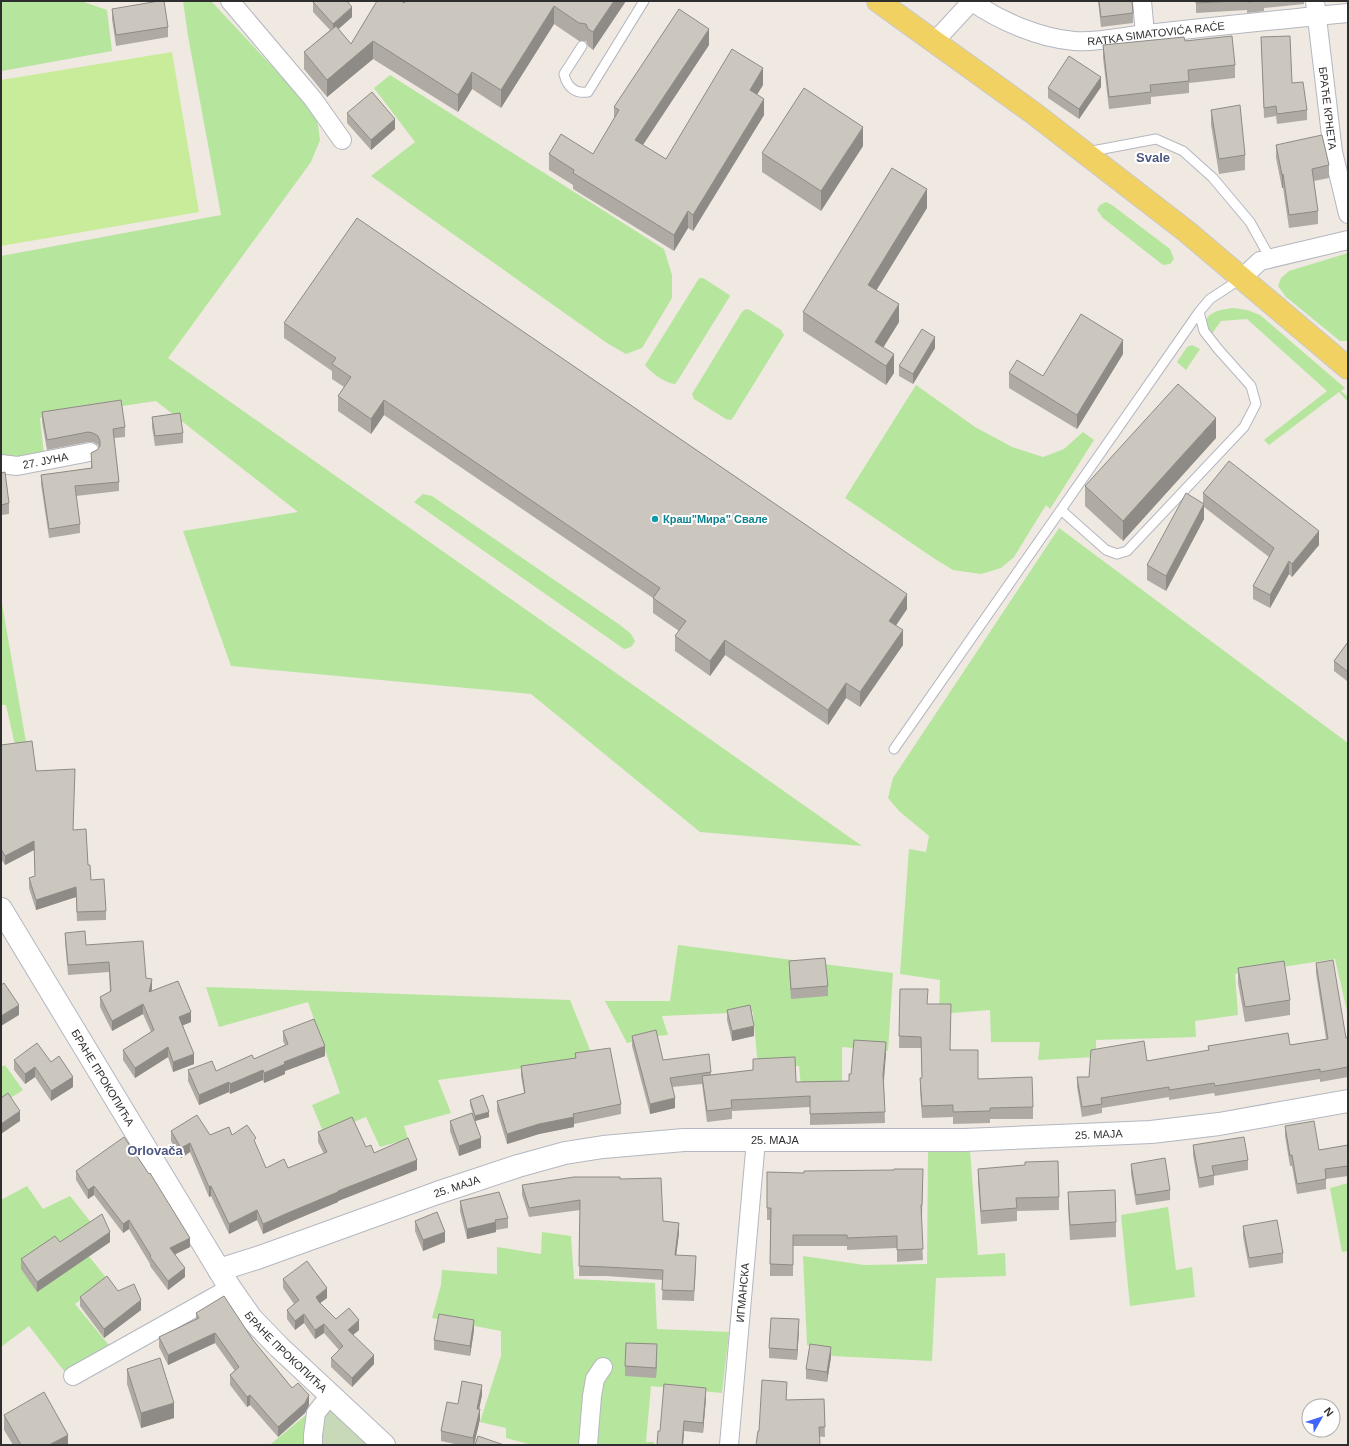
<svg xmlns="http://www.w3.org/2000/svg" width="1349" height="1446" font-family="Helvetica,sans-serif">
<rect width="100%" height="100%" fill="#efe9e1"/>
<path fill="#b6e59e" d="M1,1H81L107,10L112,51L2,71Z
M183,1H211L314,111L318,125L320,140L311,162L168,358L862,846L700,832L531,694L231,666L183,531L298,512L156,401L40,418L44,455L11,459L1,457V256L221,215L188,36Z
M390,75L664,249L672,275V298L642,348L626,354L607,343L371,176L415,142L374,88Z
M1106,202L1112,205L1170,249L1174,259L1170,264L1163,265L1103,218L1097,210L1100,205Z
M1348,253V340L1346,341H1340L1286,297L1278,286L1281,278L1289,271Z
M700,278H703L728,294L730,296L678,380L675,384C665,383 651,373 645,365L698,280Z
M1234,308L1247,310L1260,315L1345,388L1341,391L1348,397V402L1339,392L1269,445L1264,440L1327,391L1247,319L1221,321L1211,335L1202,325C1210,311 1218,310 1234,308Z
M746,309L750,310L781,330L784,335L734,416L731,420L726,419L694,399L692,394L742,312Z
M1192,345L1200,349L1186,370L1177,362L1187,347Z
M916,385L975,427L1012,447L1043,457L1064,449L1083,432L1094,440L1050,509L1046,505L1014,557L1001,568L981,574L953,570L935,559L845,498Z
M423,494L432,496L620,625L631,634L635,641C632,647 630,648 624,649L414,502Z
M1059,528L1348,743V1011H1347L1335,959L1235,974L1238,1015L1195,1021L1196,1037L1096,1040V1057L1038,1060L1040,1042H991L990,1010L939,1014L940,980L900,974L909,849L926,852L929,836L899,811L888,798L893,778Z
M1,598L26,742L15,745L6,705H1Z
M678,945L893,973L888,1051L842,1047V1089L801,1087L799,1066L758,1067L753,1012L662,1016L668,1035L656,1036L627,1043L605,1001H670Z
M206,987L570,1000L592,1055L553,1064L438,1080L451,1113L404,1126L408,1139L380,1147L366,1117L324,1134L312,1105L340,1093L308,1002L219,1027Z
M5,1065L23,1090L1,1104V1067Z
M928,1149L970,1150L978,1255L1005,1253L1006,1276L936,1278L932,1361L833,1356L807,1345L803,1256L864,1265L927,1264Z
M1348,1183V1251L1342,1252L1330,1188Z
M27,1186L43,1209L70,1196L94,1226L75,1239L108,1280L75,1304L117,1355L68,1376L29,1326L1,1347V1200Z
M1168,1207L1176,1270L1192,1267L1195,1297L1130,1306L1121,1215Z
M542,1232L571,1236L574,1279L655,1283L657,1329L729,1332L722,1393L651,1386L646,1442H654V1445H532L506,1438V1428L480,1422L501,1356V1331L432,1318L441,1285L442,1270L497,1274V1247L541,1254Z
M313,1409L307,1445H271V1444Z"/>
<path fill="#c8d9b8" d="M322,1401L369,1445H307Z"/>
<path fill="#c9ec9a" d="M172,52L199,212L1,246V80Z"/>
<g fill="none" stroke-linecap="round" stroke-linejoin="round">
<defs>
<path id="lane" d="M582,46L564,74C567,87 575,94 588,92L644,1
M1087,152L1156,139L1183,151L1213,178L1250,222L1270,258
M1061,510L1106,550L1117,554L1127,551L1244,427L1256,404L1251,386L1218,349L1204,331L1199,312
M894,749L1199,312L1210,299L1242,278"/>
<g id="street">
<path d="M230,1L313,99L342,140"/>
<path id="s1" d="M971,1C1000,21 1039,38 1074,41C1102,43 1128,35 1155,33C1220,26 1284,19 1348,13"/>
<path d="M1142,1L1145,34"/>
<path id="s2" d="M1315,1L1333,152L1348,214"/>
<path d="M935,41L972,1"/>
<path d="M1242,278L1260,261L1348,240"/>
<path id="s3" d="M1,464L17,466L90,452"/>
<path d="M73,1376L230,1288"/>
<path d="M313,1445V1435L316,1413L330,1395"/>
<path d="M588,1445L592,1396L595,1379L603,1367"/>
<path id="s4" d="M729,1445L756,1140"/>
</g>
<g id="secondary">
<path id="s5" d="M1,909L230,1288L251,1318L279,1347L384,1445"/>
<path id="s6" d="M219,1270L260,1257L437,1193L518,1166L565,1153L603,1147L684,1140H965L1151,1132L1219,1124L1348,1101"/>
</g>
<path id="primary" d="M878,1L1032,112L1186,231L1348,368"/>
</defs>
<use href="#lane" stroke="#b4b7c1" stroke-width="11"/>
<use href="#street" stroke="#b4b7c1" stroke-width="20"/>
<use href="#secondary" stroke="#b4b7c1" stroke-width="24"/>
<use href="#primary" stroke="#c9c9c9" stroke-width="24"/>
<use href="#lane" stroke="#fff" stroke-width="9"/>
<use href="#street" stroke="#fff" stroke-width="18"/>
<use href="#secondary" stroke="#fff" stroke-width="22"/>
<use href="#primary" stroke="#f2d163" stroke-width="22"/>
</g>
<path fill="#afaba4" d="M626,1L593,50L588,46L586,41H579L554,24L501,108L472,89L458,112L373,59L327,97L304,69V52L330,30L313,12V2L352,17L338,29L351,44L404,3Z
M1098,1H1132L1133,13V23L1101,27Z
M1196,1H1304V4L1264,8V11L1247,13V10L1196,13Z
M112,9L168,27V37L116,46L112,19Z
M1261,37L1292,83L1307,110V120L1277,124L1276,116L1264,118Z
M1185,41L1235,65V78L1189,83V93L1151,97V104L1109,109L1103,58V45Z
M709,45L642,145L666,159L763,85L757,94L764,115L693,231L688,228L674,251L573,189V185L549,170V154H593L614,119V107Z
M1101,87L1079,119L1048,98V88Z
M1211,110L1245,155V170L1219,174L1211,125Z
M347,113L395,129L371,150L347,123Z
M1276,145L1329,165V178L1314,181L1318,211V224L1289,228L1283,188H1282L1276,158Z
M863,146L821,211L762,172V153Z
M927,208L876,290L899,322L883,348L894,373L886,385L803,331V312Z
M284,323L907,609L896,625L903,645L860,707L846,698L828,725L725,655L710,676L675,651V636L679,631L653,613V598L384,415L371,434L338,411V396L344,387L332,379V371L284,338Z
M935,348L913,384L899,376V366Z
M1123,354L1077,429L1009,388V373L1043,376Z
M42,412L125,427V437L114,438L119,482V491L76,496L80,524V533L49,538L41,484V475L91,468V453L97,450L99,448L98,445L93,442H88L47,450L42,422Z
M152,417L183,433V443L155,446L152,427Z
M1216,438L1123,541L1085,506V486Z
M1,473L9,503V514L1,515Z
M1203,493L1319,545L1292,577L1289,574L1270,608L1253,599V586L1269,557L1204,507V519L1166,591L1147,580V565L1203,503Z
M1348,642L1347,681L1334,671V661Z
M1,745L36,771L74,830L88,865L91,880L106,911V920L77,921L76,897L36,910L29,888V878L35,876L34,850L5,865L1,859Z
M65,933L86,945L146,978L152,989L151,992L191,1022L183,1025L194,1064L173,1072L168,1057L135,1078L123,1060V1050L151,1032L143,1014L112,1031L100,1007V997L110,992L109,972L68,975L65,942Z
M789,961L828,986V996L791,999L789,971Z
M1316,963L1346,1038L1348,1037V1077L1320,1082V1079L1215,1096L1214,1093L1169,1100V1097L1102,1108V1113L1082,1117L1077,1087V1077H1089L1147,1061L1208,1051V1046L1290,1045L1326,1039L1316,973Z
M1238,968L1290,1000V1015L1245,1022L1238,983Z
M900,989L928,1004L951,1050L978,1079L1033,1107V1119H990V1123L953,1124V1117L922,1118L920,1090V1078H922L921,1048H899Z
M727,1010L754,1036L732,1041L727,1020Z
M283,1031L325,1056L285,1071V1074L264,1083L263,1080L230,1094L229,1092L199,1105L188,1081V1070L216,1071L254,1059L285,1045L283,1041Z
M632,1036L663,1060L711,1072V1075L753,1070V1059L796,1082L849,1081L851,1074L886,1053L884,1082L885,1123L810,1125V1107L732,1111V1119L707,1122L702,1084L672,1087L675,1108L650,1114L632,1046Z
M575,1053L621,1104V1114L574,1124V1127L539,1134L507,1144L497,1111V1101L524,1093L521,1076V1066L575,1058Z
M14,1060L51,1062L73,1087L51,1101L35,1077L25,1084L14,1070Z
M470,1100L489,1117L475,1121L470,1105Z
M450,1121L481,1148L459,1156L450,1131Z
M1285,1126L1319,1150L1348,1145V1176L1326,1179V1189L1297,1194L1292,1166H1290L1285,1136Z
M171,1131L210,1135L256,1145L266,1168H288L324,1154L318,1142V1132L366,1147L374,1153L417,1170L338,1201V1202L290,1222L263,1234L257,1220L229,1234L211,1196L209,1197L190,1152L181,1158L171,1141Z
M1193,1145L1248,1160V1170L1214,1176V1185L1199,1188L1193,1155Z
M1131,1164L1170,1190V1200L1136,1205L1131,1174Z
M978,1169L1059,1197V1210L1017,1211V1221L981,1224L978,1182Z
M76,1171L190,1247L175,1254L185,1277L168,1290L150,1266V1264L129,1229L123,1233L94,1195L88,1199L76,1180Z
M767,1172L923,1181L922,1216H921L923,1260L897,1262V1248L847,1250V1246H793V1276H770V1220H767Z
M620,1179L663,1221L679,1233L676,1255L696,1265L694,1301L662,1300L663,1280L606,1276H579L580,1210L529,1217L522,1195V1185Z
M1068,1192L1116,1222V1237L1070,1240L1068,1207Z
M460,1201L508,1218V1228L496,1230V1232L467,1239L460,1211Z
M415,1221L445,1242L423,1251L415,1231Z
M1243,1226L1283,1253V1263L1249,1268L1243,1236Z
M60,1242H110L37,1292L21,1269V1259Z
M283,1279L327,1298L320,1303L336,1319L359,1330L353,1335L374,1364L352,1387L331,1367V1358L339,1350L324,1333L315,1339L304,1323L295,1330L287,1319V1310L294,1304L283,1288Z
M118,1291L141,1310L104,1338L80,1306V1297Z
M196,1313L253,1340L292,1388L309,1405L305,1413L278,1437L250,1405L247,1407L230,1385V1375L235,1371L215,1343L168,1365L159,1347V1337L196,1319Z
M799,1329L797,1360L769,1358V1348Z
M474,1330L470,1356L434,1350V1340Z
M657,1354L656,1378L625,1376V1366Z
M831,1357L827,1382L806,1379V1369Z
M127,1369L174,1418L141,1428L127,1384Z
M787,1392L786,1400L824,1399L825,1437L759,1431Z
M482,1395L479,1409L480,1419L474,1445H459L441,1441V1431L458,1404Z
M706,1398L703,1433L684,1431L683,1445H657L660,1431Z
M4,1415L68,1445H13L4,1430Z"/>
<path fill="#8e8b86" d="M614,1H626L593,50V32Z
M554,6V24L501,108V90Z
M352,7V17L333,34V24Z
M709,29V45L635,157V140Z
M373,41V59L327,97V80Z
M763,68V85L750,106V90Z
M472,72V89L458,112V95Z
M1101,77V87L1079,119V109Z
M764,99V115L693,231V215Z
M395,119V129L371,150V140Z
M863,127V146L821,211V191Z
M1283,174V188H1282V175Z
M927,189V208L868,304V285Z
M688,211V228L674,251V235Z
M899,304V322L876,359L875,342Z
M935,337V348L913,384V374Z
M1123,340V354L1077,429V415Z
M894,354V373L886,385V366Z
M384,400V415L371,434V419Z
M1216,418V438L1123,541V521Z
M1204,504V519L1166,591V576Z
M1319,531V545L1292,577V564Z
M1289,561V574L1270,608V595Z
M907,594V609L889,636V621Z
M903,630V645L860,707V692Z
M725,640V655L710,676V661Z
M1348,669V679L1347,681V671Z
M846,683V698L828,725V710Z
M34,841V850L5,865V856Z
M76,887V897L36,910V900Z
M152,979V989L149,1002V992Z
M143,1004V1014L112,1031V1021Z
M19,1005V1015L1,1026V1016Z
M191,1012V1022L179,1027V1017Z
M754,1026V1036L732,1041V1031Z
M886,1042V1053L883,1086V1075Z
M325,1046V1056L285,1071V1074L264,1083V1073L284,1062Z
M168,1047V1057L135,1078V1068Z
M194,1054V1064L173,1072V1062Z
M35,1067V1077L25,1084V1074Z
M263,1070V1080L230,1094V1084Z
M73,1077V1087L51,1101V1091Z
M229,1082V1092L199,1105V1095Z
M675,1098V1108L650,1114V1104Z
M20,1111V1121L1,1134V1124Z
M489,1112V1117L475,1121V1116Z
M574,1117V1127L539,1134L507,1144V1134L539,1124Z
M481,1138V1148L459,1156V1146Z
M190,1143V1152L181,1158V1148Z
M417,1160V1170L338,1201V1202L290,1222L263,1234V1224L290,1212L338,1191Z
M94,1186V1195L88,1199V1190Z
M211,1186V1196L209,1197V1187Z
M2,1187V1197L1,1198V1188Z
M257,1210V1220L229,1234V1224Z
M129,1220V1229L123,1233V1224Z
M496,1222V1232L467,1239V1229Z
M679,1223V1233L675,1265V1255Z
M110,1232V1242L37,1292V1282Z
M445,1232V1242L423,1251V1240Z
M190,1238V1247L170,1257V1248Z
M185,1268V1277L168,1290V1281Z
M327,1288V1298L316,1306V1297Z
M141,1300V1310L104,1338V1329Z
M304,1314V1323L295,1330V1321Z
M799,1319V1329L797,1360V1350Z
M359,1320V1330L348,1339V1330Z
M474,1320V1330L470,1356V1346Z
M324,1324V1333L315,1339V1330Z
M215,1333V1343L168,1365V1355Z
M657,1344V1354L656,1378V1368Z
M831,1347V1357L827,1382V1372Z
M374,1355V1364L352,1387V1378Z
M482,1385V1395L477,1419V1409Z
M706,1388V1398L703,1433V1423Z
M250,1395V1405L247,1407V1397Z
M309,1395V1405L305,1413L278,1437V1427Z
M174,1403V1418L141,1428V1413Z
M480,1409V1419L474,1445H473V1438Z
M684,1421V1431L683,1445H682Z
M68,1435V1445H49Z"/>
<path fill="#cbc7bf" stroke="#8e8b86" d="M159,1H164L168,27L116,35L112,9Z
M314,1H347L352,7L333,24L313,2Z
M377,1H401L404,3L406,1H614L593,32L588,29L586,24L579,23L554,6L501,90L472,72L458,95L373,41L327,80L304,52L336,26L351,44Z
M1099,1H1132L1133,13L1101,17Z
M1196,1H1235L1196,3Z
M1247,1H1262L1247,2Z
M679,9L709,29L635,140L666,159L732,49L763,68L750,90L764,99L693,215L688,211L674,235L573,173L574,170L549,154L561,134L593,154L619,110L614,107Z
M1232,36L1235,65L1188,70L1189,81L1150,85L1151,92L1109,97L1103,45L1184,37L1185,41Z
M1290,36L1292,83L1303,82L1307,110L1277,114L1276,106L1264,108L1261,37Z
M1069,56L1101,77L1079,109L1048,88Z
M804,88L863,127L821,191L762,153Z
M372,92L395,119L371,140L347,113Z
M1240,105L1245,155L1219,159L1211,110Z
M1322,135L1329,165L1312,169L1318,211L1289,215L1283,174L1282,175L1276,145Z
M892,168L927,189L868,285L899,304L875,342L894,354L886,366L803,312Z
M357,218L907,594L889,621L903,630L860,692L846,683L828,710L725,640L710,661L675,636L686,621L653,598L660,588L384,400L371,419L338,396L351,377L332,364L336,358L284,323Z
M1081,314L1123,340L1077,415L1009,373L1017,360L1043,376Z
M922,329L935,337L913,374L899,366Z
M1178,384L1216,418L1123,521L1085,486Z
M121,400L125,427L113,429L119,482L75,486L80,524L49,529L41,475L92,468L91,453L97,450L100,446V441L98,436L93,433L88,432L47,440L42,412Z
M180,413L183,433L155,436L152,417Z
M1229,461L1319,531L1292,564L1289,561L1270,595L1253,586L1274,548L1203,493Z
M5,472L9,503L1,505V473Z
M1186,493L1204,504L1166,576L1147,565Z
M1348,642V669L1347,671L1334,661Z
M32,741L36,771L75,769L73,830L86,829L88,865H90L91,880L104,879L106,911L77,912L76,887L36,900L29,878L35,876L34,841L5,856L1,849V745Z
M85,931L86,945L143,941L146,978L152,979L149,992L178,981L191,1012L179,1017L194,1054L173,1062L168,1047L135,1068L123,1050L154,1030L143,1004L112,1021L100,997L111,991L109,962L68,965L65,933Z
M825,958L828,986L791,989L789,961Z
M1333,960L1346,1038L1348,1037V1067L1320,1072V1069L1215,1086L1214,1083L1169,1090V1087L1101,1098L1102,1104L1082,1107L1077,1077H1089L1091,1050L1144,1041L1147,1061L1209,1050L1208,1046L1288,1033L1290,1045L1328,1039L1316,963Z
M1284,961L1290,1000L1245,1007L1238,968Z
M4,983L19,1005L1,1016V985Z
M900,989H928L927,1004H951L950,1050H978V1079L1032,1077L1033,1107L990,1108V1111L953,1112V1105L922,1106L920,1078H922L921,1037L899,1036Z
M750,1005L754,1026L732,1031L727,1010Z
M314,1019L325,1046L284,1062L285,1064L264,1073L263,1070L230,1084L229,1082L199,1095L188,1070L212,1061L216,1071L252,1055L254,1059L288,1044L283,1031Z
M656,1030L663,1060L709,1054L711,1072L670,1078L675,1098L650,1104L632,1036Z
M854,1040L886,1042L883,1075L885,1112L810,1114V1096L731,1100L732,1108L707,1111L702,1076L753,1070V1059L795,1057L796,1082L849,1081V1074H851Z
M37,1043L51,1062L59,1056L73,1077L51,1091L35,1067L25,1074L14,1060Z
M610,1048L621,1104L573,1114L574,1117L539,1124L507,1134L497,1101L525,1093L521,1066L576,1058L575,1053Z
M8,1093L20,1111L1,1124V1098Z
M483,1095L489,1112L475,1116L470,1100Z
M472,1113L481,1138L459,1146L450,1121Z
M197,1115L210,1135L229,1127L232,1135L247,1125L256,1138L254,1140L266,1168L284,1159L288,1168L327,1152L318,1132L352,1117L366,1147L371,1145L374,1153L408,1138L417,1160L338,1191V1192L290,1212L263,1224L257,1210L229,1224L211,1186L209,1187L190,1143L181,1148L171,1131Z
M1314,1121L1319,1150L1348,1145V1166L1325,1169L1326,1179L1297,1184L1292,1155L1290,1156L1285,1126Z
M124,1137L149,1174L150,1173L190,1238L170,1248L185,1268L168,1281L150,1257L151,1256L129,1220L123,1224L94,1186L88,1190L76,1171Z
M1244,1137L1248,1160L1212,1166L1214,1175L1199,1178L1193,1145Z
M1165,1158L1170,1190L1136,1195L1131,1164Z
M1058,1161L1059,1197L1016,1198L1017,1208L981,1211L978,1169L1025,1165V1162Z
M894,1169H923L922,1205H921L923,1249L897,1250V1236L847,1238V1235H793V1265L770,1264L771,1208H767V1172L804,1173V1171L894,1170Z
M574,1177H620V1179L661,1178L663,1221L679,1223L675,1255L696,1256L694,1291L662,1290L663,1270L606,1267L579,1266L580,1200L529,1208L522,1185Z
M1115,1190L1116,1222L1070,1225L1068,1192Z
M499,1192L508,1218L495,1220L496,1222L467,1229L460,1201Z
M437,1212L445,1232L423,1240L415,1221Z
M102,1214L110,1232L37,1282L21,1259L55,1236L60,1242Z
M1277,1220L1283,1253L1249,1258L1243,1226Z
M307,1261L327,1288L316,1297L319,1302L336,1319L349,1308L359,1320L348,1330L374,1355L352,1378L331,1358L343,1346L324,1324L315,1330L304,1314L295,1321L287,1310L299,1300L283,1279Z
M107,1276L118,1291L134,1284L141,1300L104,1329L80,1297Z
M224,1296L253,1340L292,1388L298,1383L309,1395L305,1403L278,1427L250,1395L247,1397L230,1375L239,1367L215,1333L168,1355L159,1337L199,1318L196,1313Z
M439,1314L474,1320L470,1346L434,1340Z
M771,1318L799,1319L797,1350L769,1348Z
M626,1343L657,1344L656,1368L625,1366Z
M810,1344L831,1347L827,1372L806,1369Z
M160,1358L174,1403L141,1413L127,1369Z
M762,1380L787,1382L786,1400L824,1399L825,1427H819L820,1445H756L758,1431H759Z
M462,1381L482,1385L477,1409H480L473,1438L441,1431L447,1402L458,1404Z
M664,1384L706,1388L703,1423L684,1421L682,1445H657L658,1431H660Z
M44,1392L68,1435L49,1445H21L4,1415Z
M478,1436L504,1445H475Z"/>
<circle fill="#0f9aa8" stroke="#fff" stroke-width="1.5" cx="655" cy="519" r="4"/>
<g text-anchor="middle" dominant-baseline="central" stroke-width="4" stroke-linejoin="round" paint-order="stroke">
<g font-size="11" fill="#2e2e2e" stroke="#fff">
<text stroke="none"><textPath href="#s1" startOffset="194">RATKA SIMATOVIĆA RAĆE</textPath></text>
<text stroke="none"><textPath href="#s2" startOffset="108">БРАЋЕ КРНЕТА</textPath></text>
<text stroke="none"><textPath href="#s3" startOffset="45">27. ЈУНА</textPath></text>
<text stroke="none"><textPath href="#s5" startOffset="197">БРАНЕ ПРОКОПИЋА</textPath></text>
<text stroke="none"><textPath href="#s6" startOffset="900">25. МАЈА</textPath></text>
<text stroke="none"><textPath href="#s6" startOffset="576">25. МАЈА</textPath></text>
<text stroke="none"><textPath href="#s6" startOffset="252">25. МАЈА</textPath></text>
<text stroke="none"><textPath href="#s4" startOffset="153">ИГМАНСКА</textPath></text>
<text stroke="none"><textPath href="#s5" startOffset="528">БРАНЕ ПРОКОПИЋА</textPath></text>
</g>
<g font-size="11" font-weight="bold" fill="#0d838f" stroke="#fff" text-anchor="start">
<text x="663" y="519">Краш"Мира" Свале</text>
</g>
<g font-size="13" font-weight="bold" fill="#4d5680" stroke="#fff">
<text x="1153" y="157">Svale</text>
<text x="155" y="1150">Orlovača</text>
</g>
</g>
<rect width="1349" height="1446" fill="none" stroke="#2e2e2e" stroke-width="4"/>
<g transform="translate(1321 1418) rotate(51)"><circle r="19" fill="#ffffff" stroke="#ababab"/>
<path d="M0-3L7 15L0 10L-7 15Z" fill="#4264fb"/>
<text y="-6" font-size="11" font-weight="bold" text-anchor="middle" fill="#2e2e2e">N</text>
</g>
</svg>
